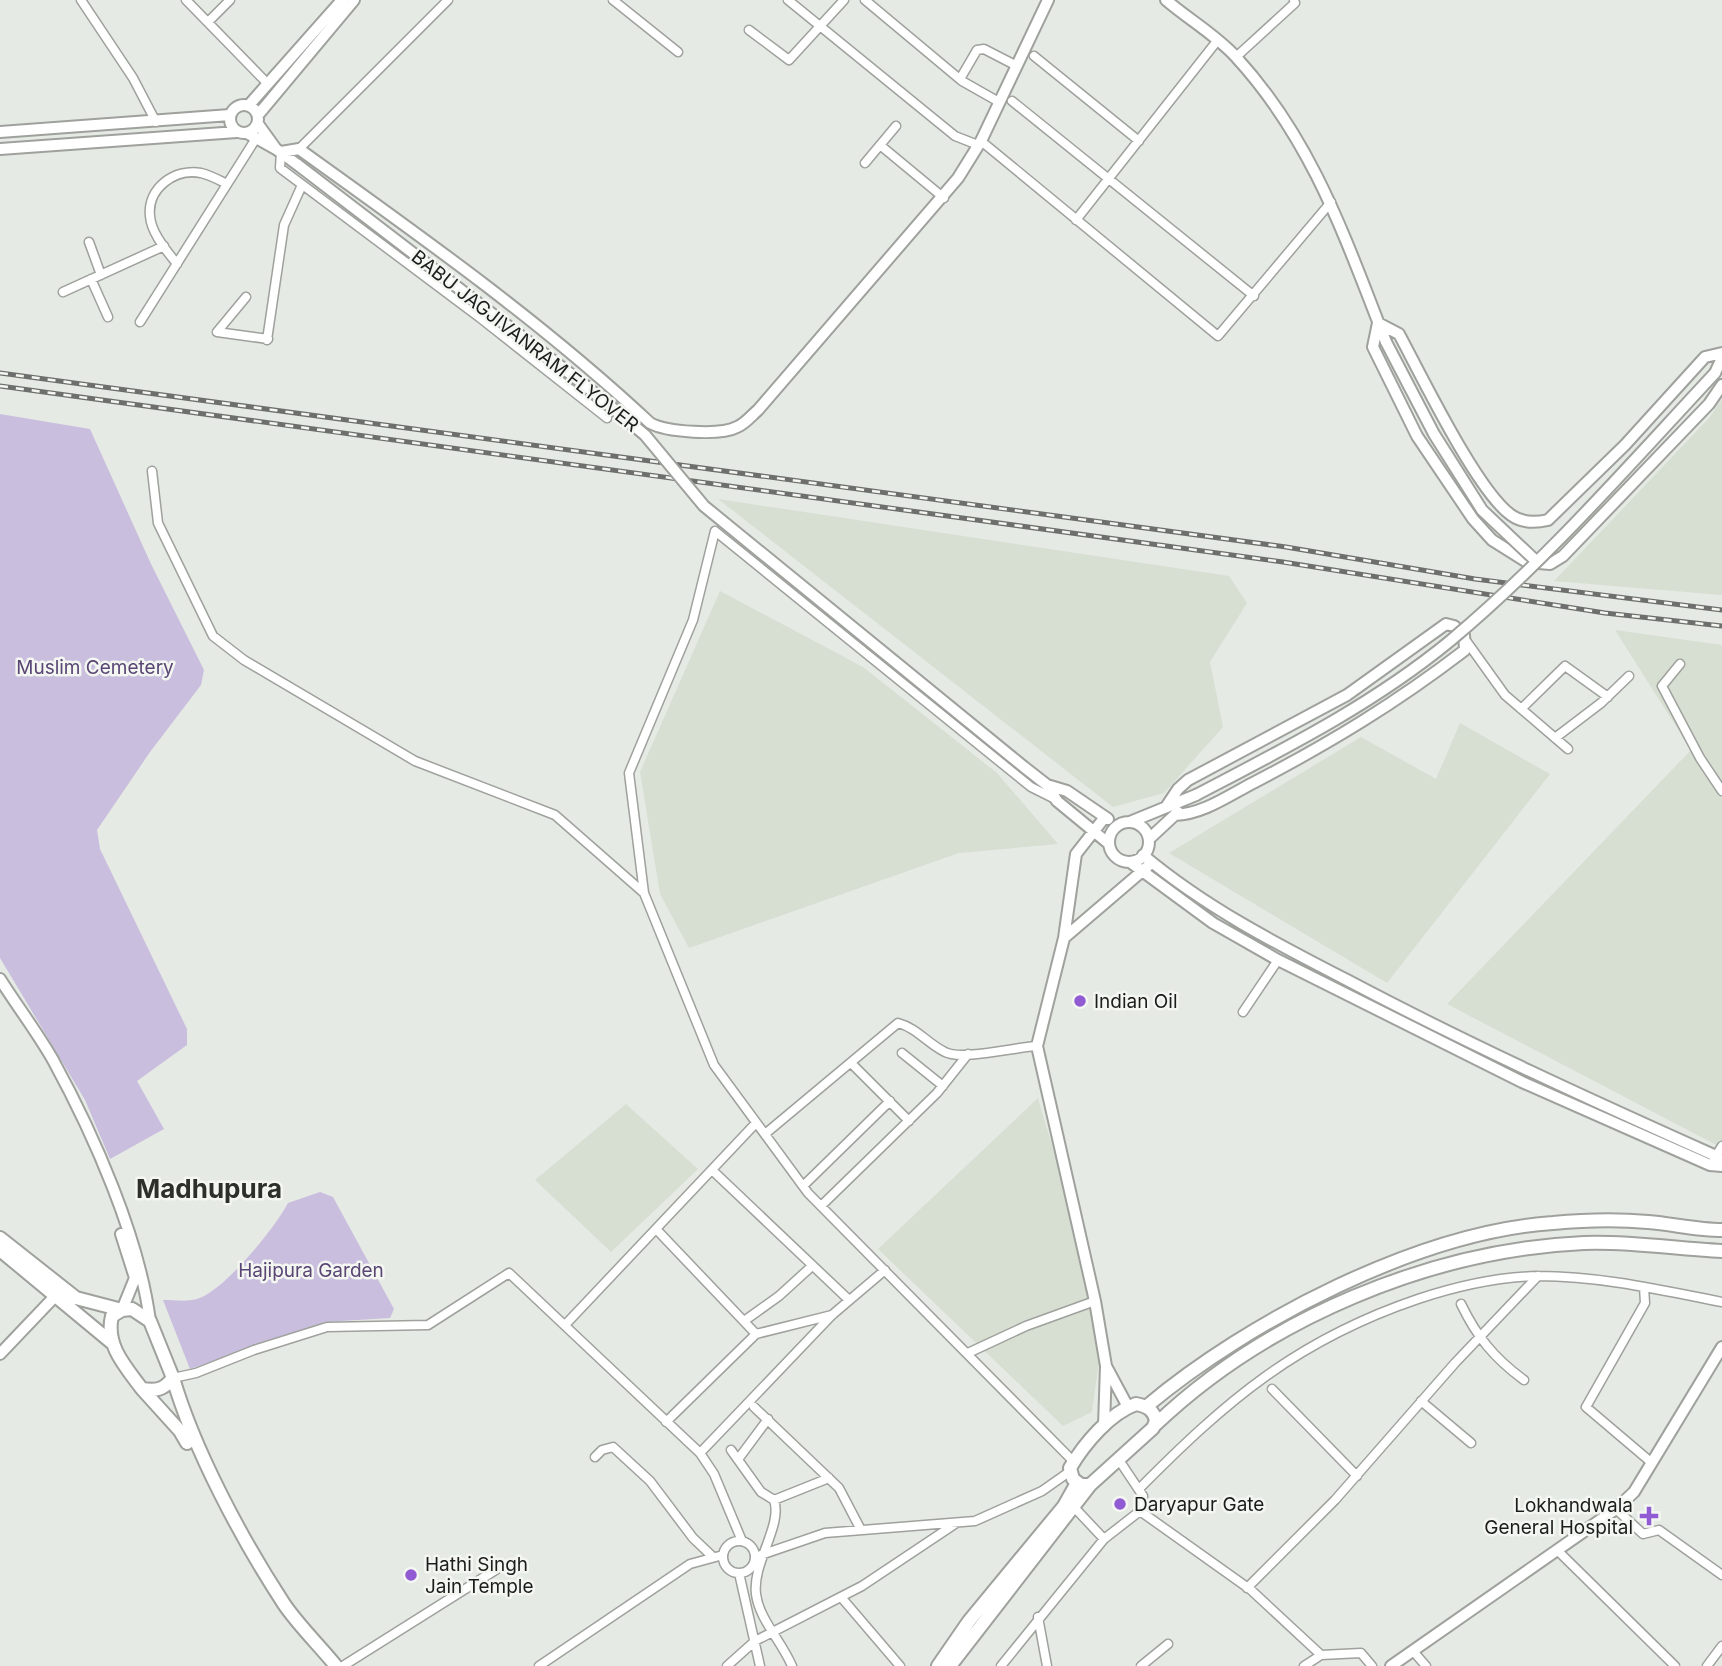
<svg xmlns="http://www.w3.org/2000/svg" width="1722" height="1666" font-family="Inter,sans-serif">
<rect width="100%" height="100%" fill="#e6eae4"/>
<path fill="#d7ded2" d="M1722,399V595L1554,581L1709,418Z
M718,499L1229,576L1247,603L1210,662L1223,727L1164,793L1113,807Z
M720,591L863,667L997,773L1058,844L959,853L689,948L660,894L640,772Z
M1615,630L1722,645V1148L1447,1004L1691,750Z
M1460,723L1550,774L1387,983L1169,853L1361,737L1436,779Z
M1038,1098L1060,1173L1100,1354L1092,1412L1063,1426L878,1249Z
M626,1104L698,1169L611,1252L535,1180Z"/>
<path fill="#c9bede" d="M0,414L90,429L151,564L204,670L201,685L150,752L97,830L100,849L187,1029V1045L137,1081L164,1129L110,1159L85,1100L0,958Z
M320,1192L333,1197L394,1309L390,1318L325,1322L190,1369L163,1300C174,1300 187,1302 197,1299C224,1291 275,1228 288,1203Z"/>
<g fill="none" stroke-linecap="round" stroke-linejoin="round">
<defs>
<path id="street" d="M81,0L133,78L156,122
M186,0L268,84
M613,0L678,52
M788,0L955,136L978,145
M865,0L962,81L999,102
M208,22L230,0
M749,30L789,60L844,0
M1034,56L1139,141
M1236,57L1295,3L1294,0
M960,79L977,50L984,49L1017,66
M1012,101L1254,296
M981,141L1218,336L1331,202
M880,145L944,198
M299,149L448,0
M281,152L280,168L479,317L607,418
M865,163L896,126
M1076,220L1217,41
M89,242L101,275
M177,264C167,251 151,233 150,216C147,188 175,168 201,173C210,175 219,180 227,184
M91,279L108,317
M63,292L164,246
M246,297L217,332L268,339
M140,322L255,140
M267,340L284,225L302,185
M152,471L158,523L213,636L244,660L415,761L555,815L644,893
M1467,642L1505,695L1568,749
M1680,664L1662,686L1700,758L1722,791
M1521,709L1565,666L1608,697
M1555,738L1601,703L1629,676
M1057,800L1031,787L715,531L693,620L629,773L644,893L714,1065L808,1193L1073,1461
M1243,1012L1278,960
M902,1053L943,1086
M851,1063L909,1121
M765,1134L898,1023C917,1028 928,1044 945,1052C961,1061 1016,1047 1037,1046
M1714,1159L1722,1146
M712,1170L849,1300
M803,1186L890,1101
M821,1206L937,1093L968,1054
M656,1229L756,1334
M1644,1287L1645,1303L1586,1407L1652,1463
M1461,1304C1477,1337 1494,1358 1524,1380
M744,1321L779,1296L812,1266
M565,1325L756,1123
M968,1353L1026,1326L1095,1301
M173,1378L196,1373L254,1350L327,1327L428,1325L509,1273L700,1453L714,1474L742,1541
M1272,1389L1357,1476
M1421,1401L1471,1443
M754,1407L839,1488L861,1530
M666,1422L756,1334L832,1315
M731,1450L761,1492L774,1500L829,1478
M700,1453L832,1315L885,1270
M595,1457L602,1450L613,1447L650,1481L693,1538L713,1557
M739,1458L768,1419
M1139,1489C1227,1400 1297,1340 1418,1299C1457,1286 1496,1277 1538,1276C1600,1276 1661,1290 1722,1302
M774,1500C783,1525 752,1563 756,1594C759,1619 782,1642 792,1666
M1072,1505L1104,1539L1140,1511L1143,1496L1119,1460
M1616,1509L1643,1534L1659,1530L1722,1575
M1140,1511L1251,1590L1321,1655
M723 1557a16 16 0 1 1 32 0a16 16 0 1 1-32 0Z
M1558,1551L1675,1666
M755,1557L825,1533L975,1521L1042,1491L1069,1472
M739,1573L760,1666
M1247,1588L1335,1500L1455,1363L1538,1276
M841,1597L900,1666
M1038,1617L1047,1666
M1413,1651L1426,1666
M343,1666L497,1569
M539,1666L690,1564L723,1555
M727,1666L755,1641L862,1586L955,1524
M1001,1666L1104,1539
M1141,1666L1168,1644
M1304,1666L1321,1655L1361,1653L1372,1666
M1707,1666L1722,1646"/>
<path id="secondary" d="M1166,0C1188,19 1216,35 1236,57C1313,141 1345,238 1386,342
M230 119a14 14 0 1 1 28 0a14 14 0 1 1-28 0Z
M249,105L342,0
M258,115L354,0
M258,124L276,149
M0,132L230,115
M247,133L276,149L298,165
M0,149L237,132
M281,152L299,149C419,235 542,322 650,423C666,432 720,436 737,427C745,424 752,415 758,410L958,178L981,141L1048,0
M1722,353L1705,357L1625,445L1548,520C1535,523 1522,523 1511,515C1477,491 1421,375 1399,334L1378,323L1373,347L1417,436L1473,519L1492,540L1527,562L1550,564L1563,556L1709,404L1722,385
M1715,373L1722,358
M1024,767L1047,785L1057,801L1108,843
M1047,785L1067,791L1108,819
M1166,807L1178,789L1188,780L1347,695L1446,624L1454,626L1464,635L1465,650C1396,703 1330,743 1253,783C1228,796 1203,814 1175,815
M1109 842a20 20 0 1 1 40 0a20 20 0 1 1-40 0Z
M1130,822L1196,795
M1149,839L1178,812
M1143,855C1205,907 1275,943 1347,980C1468,1044 1591,1100 1716,1156L1722,1162
M1130,862L1213,923L1278,960L1522,1082L1710,1165L1722,1166
M1064,938L1147,867
M0,979C17,1006 37,1032 53,1060C94,1135 139,1237 150,1321
M121,1234L135,1278L122,1310
M0,1354L60,1291
M1106,1366L1128,1407
M1104,1426L1106,1366L1095,1301L1037,1046L1064,938L1076,854L1105,817
M1391,1666L1616,1509L1634,1492L1722,1347"/>
<path id="primary" d="M0,1238L76,1298L122,1310
M0,1250L111,1342
M132,1309L150,1321L173,1378C163,1390 157,1391 142,1389C125,1366 105,1345 112,1316L122,1310Z
M173,1378C194,1450 242,1540 284,1604C299,1626 319,1645 336,1666
M142,1389L180,1431L187,1443
M1136,1404C1147,1406 1154,1410 1156,1421L1153,1428L1090,1485H1081L1073,1479L1070,1468C1084,1444 1110,1413 1136,1404Z
M1147,1406C1248,1321 1419,1232 1553,1223C1584,1220 1617,1219 1648,1222C1673,1224 1697,1230 1722,1230
M1155,1425C1266,1319 1430,1250 1584,1243C1630,1241 1676,1249 1722,1251
M938,1666L969,1621L1064,1506L1077,1483
M950,1666L1090,1485"/>
</defs>
<use href="#street" stroke="#9ea19c" stroke-width="11"/>
<use href="#secondary" stroke="#9ea19c" stroke-width="14"/>
<use href="#primary" stroke="#9ea19c" stroke-width="16"/>
<use href="#street" stroke="#fff" stroke-width="8"/>
<use href="#secondary" stroke="#fff" stroke-width="10"/>
<use href="#primary" stroke="#fff" stroke-width="12"/>
<defs>
<path id="rail" d="M0,373L1286,547L1475,579L1722,610
M0,386L1283,562L1605,613L1722,626"/>
</defs>
<use href="#rail" stroke="#6d6f6c" stroke-width="5"/>
<use href="#rail" stroke="#f4f7f1" stroke-width="2.5" stroke-dasharray="8" stroke-linecap="butt"/>
<defs>
<path id="secondary-bridge" d="M298,165L581,382L645,435L704,506L1024,767
M1386,342L1434,434L1482,510L1536,561
M1196,795C1284,749 1372,705 1450,641C1546,561 1630,464 1715,373"/>
</defs>
<use href="#secondary-bridge" stroke="#9ea19c" stroke-width="14" stroke-linecap="butt"/>
<use href="#secondary-bridge" stroke="#fff" stroke-width="10"/>
</g>
<g fill="#915bd3" stroke="#f4f7f1" stroke-width="2.5">
<circle cx="1080" cy="1001" r="7"/>
<circle cx="1120" cy="1504" r="7"/>
<path d="M1645.5 1505.5h7v7h7v7h-7v7h-7v-7h-7v-7h7z"/>
<circle cx="411" cy="1575" r="7"/>
</g>
<g text-anchor="middle" dominant-baseline="central" stroke-width="5" stroke-linejoin="round" paint-order="stroke">
<g font-size="19" fill="#1c1d1b" stroke="#f4f7f1">
<text transform="translate(525 341) rotate(38)">BABU JAGJIVANRAM FLYOVER</text>
</g>
<g font-size="19" fill="#594675" stroke="#f4f7f1">
<text x="95" y="667">Muslim Cemetery</text>
<text x="311" y="1270">Hajipura Garden</text>
</g>
<g font-size="19" fill="#1c1d1b" stroke="#f4f7f1" text-anchor="start">
<text x="1094" y="1001">Indian Oil</text>
<text x="1134" y="1504">Daryapur Gate</text>
<text x="1633" y="1505" text-anchor="end">Lokhandwala<tspan x="1633" dy="22">General Hospital</tspan></text>
<text x="425" y="1564">Hathi Singh<tspan x="425" dy="22">Jain Temple</tspan></text>
</g>
<g font-size="26" font-weight="bold" fill="#2d2f2b" stroke="#f4f7f1">
<text x="209" y="1188">Madhupura</text>
</g>
</g>
</svg>
